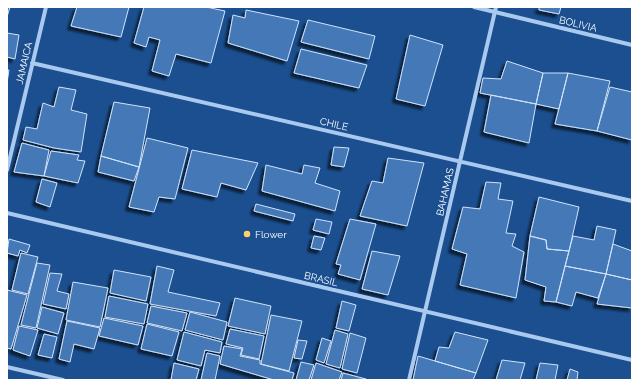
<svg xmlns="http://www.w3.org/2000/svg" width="639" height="387" font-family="Raleway,sans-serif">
<defs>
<filter id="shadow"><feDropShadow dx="-3.5" dy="3.5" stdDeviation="1" flood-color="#0009"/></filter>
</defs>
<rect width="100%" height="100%" fill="#1b4f8f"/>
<path fill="#4478b7" stroke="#cfe3fa" filter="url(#shadow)" d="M7,7H10L7,17Z
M77,7H129L121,37L71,26Z
M144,7H206L225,11L211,63L176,54L169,76L152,71L160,40L149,37L146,47L134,43Z
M539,7H561L559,14L539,10Z
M246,10L299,21L287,61L228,43L233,15L245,18Z
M308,20L375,36L369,59L301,42Z
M7,33L19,35L15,59L7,57Z
M410,35L443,45L425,106L396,99Z
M301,49L367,65L359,88L294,73Z
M507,61L543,73L536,104L480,93L483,78L501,79Z
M7,70H9L7,83Z
M543,73H568L559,109L536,104Z
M568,73L610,81L597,131L555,124Z
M59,87L76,90L71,110L87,114L81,152L54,148L23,140L26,127L37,129L43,103L54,107Z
M610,87L632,92V140L597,131Z
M491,95L536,104L529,143L484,132Z
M114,102L150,108L139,167L101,156Z
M147,138L188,148L175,199L159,197L154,212L129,207Z
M22,143L49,150L44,176L14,172Z
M334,147L349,148L344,167L331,165Z
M192,150L258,163L246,190L221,183L217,197L182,189Z
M51,151L79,155L77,160L85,161L78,183L44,176Z
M101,156L139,167L134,181L98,172Z
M388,158L424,163L407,226L360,216L372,181L383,183Z
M266,165L302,174L304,165L320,168L315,183L340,191L335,211L262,191Z
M42,179L57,183L50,207L36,202Z
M486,182L501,183L498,199L513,201L506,233L516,234L512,246L524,252L516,298L460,285L467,254L452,249L463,207L480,209Z
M539,197L579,207L569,251L547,249L546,240L530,236Z
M256,204L295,214L293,221L254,211Z
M316,219L332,222L329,234L313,230Z
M350,219L376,224L360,280L338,274L341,265L336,264Z
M597,226L616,230L606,274L565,266L573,236L594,240Z
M314,236L325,238L321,250L311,248Z
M530,236L546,240L547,249L569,251L556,302L544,301L546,287L525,280Z
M9,239L30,245L27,253L20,250L18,256L7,253Z
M613,244L632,251V280L606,274Z
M372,251L400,256L388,295L362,289Z
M21,253L38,257L28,294L12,290Z
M37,263L50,265L36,328L21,325Z
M157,266L174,270L168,292L220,303L216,316L150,304Z
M565,266L606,274L598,298L576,292L572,306L556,302Z
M114,270L151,277L146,301L110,293Z
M50,273L62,274L57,291L69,294L66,309L43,304Z
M606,274L632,280V308L597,304Z
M73,282L108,288L100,327L66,320Z
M7,290L27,295L11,349L7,348Z
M109,296L148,304L144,324L105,317Z
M235,298L271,306L265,334L228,326Z
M342,301L356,305L349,331L336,328Z
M151,306L187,313L182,331L147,323Z
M42,307L64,313L58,334L37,328Z
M190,312L227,322L223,340L185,330Z
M271,315L302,321L289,371L261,364Z
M104,318L143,326L138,345L99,336Z
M67,321L100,328L94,349L74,344L70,362L59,359Z
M147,324L179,332L172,356L141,349Z
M19,326L38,330L30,356L13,350Z
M230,329L264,336L259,359L241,355L243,348L226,344Z
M335,330L348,334L340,368L326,364Z
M184,332L222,342L220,353L205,350L201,366L177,360Z
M455,332L488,340L476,373L435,361L439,347L449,348Z
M350,333L366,338L357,373L342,369Z
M44,334L57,337L52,358L38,355Z
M322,338L331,341L324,363L316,360Z
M298,340L307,341L302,359L294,358Z
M224,346L242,349L240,356L260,360V364L294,373L292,380H274L220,364Z
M207,353L220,356L215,380H201Z
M418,356L435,361L476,373L473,380H413Z
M502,360L525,363L520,380H496Z
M301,362L314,365L309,380H296Z
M174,363L199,369L196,380H171Z
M316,363L342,372L339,380H311Z
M540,363L558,365L555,380H536Z
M570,369L578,372L577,380H567Z
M343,373L366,379L341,380Z"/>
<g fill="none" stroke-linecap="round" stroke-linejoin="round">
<path stroke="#a9c9ee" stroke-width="4" d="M474,7L632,45
M32,63L632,201
M7,170L46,7
M7,213L632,360
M7,367L63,380
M409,380L496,7"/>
</g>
<circle fill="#ffd166" stroke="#1b4f8f" stroke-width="1.5" cx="247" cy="234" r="4"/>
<g text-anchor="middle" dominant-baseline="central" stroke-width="4" stroke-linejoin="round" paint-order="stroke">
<g font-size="10" fill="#fff" stroke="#1b4f8f">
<text transform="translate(578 24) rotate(13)">BOLIVIA</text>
<text transform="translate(24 63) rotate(-77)">JAMAICA</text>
<text transform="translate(334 124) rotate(13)">CHILE</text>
<text transform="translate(445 192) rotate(-77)">BAHAMAS</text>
<text transform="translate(321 279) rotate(13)">BRASIL</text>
</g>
<g font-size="10" fill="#fff" stroke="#1b4f8f" text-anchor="start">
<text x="255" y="234">Flower</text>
</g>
</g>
<rect width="639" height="387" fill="none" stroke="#ffffff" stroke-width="16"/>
</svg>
